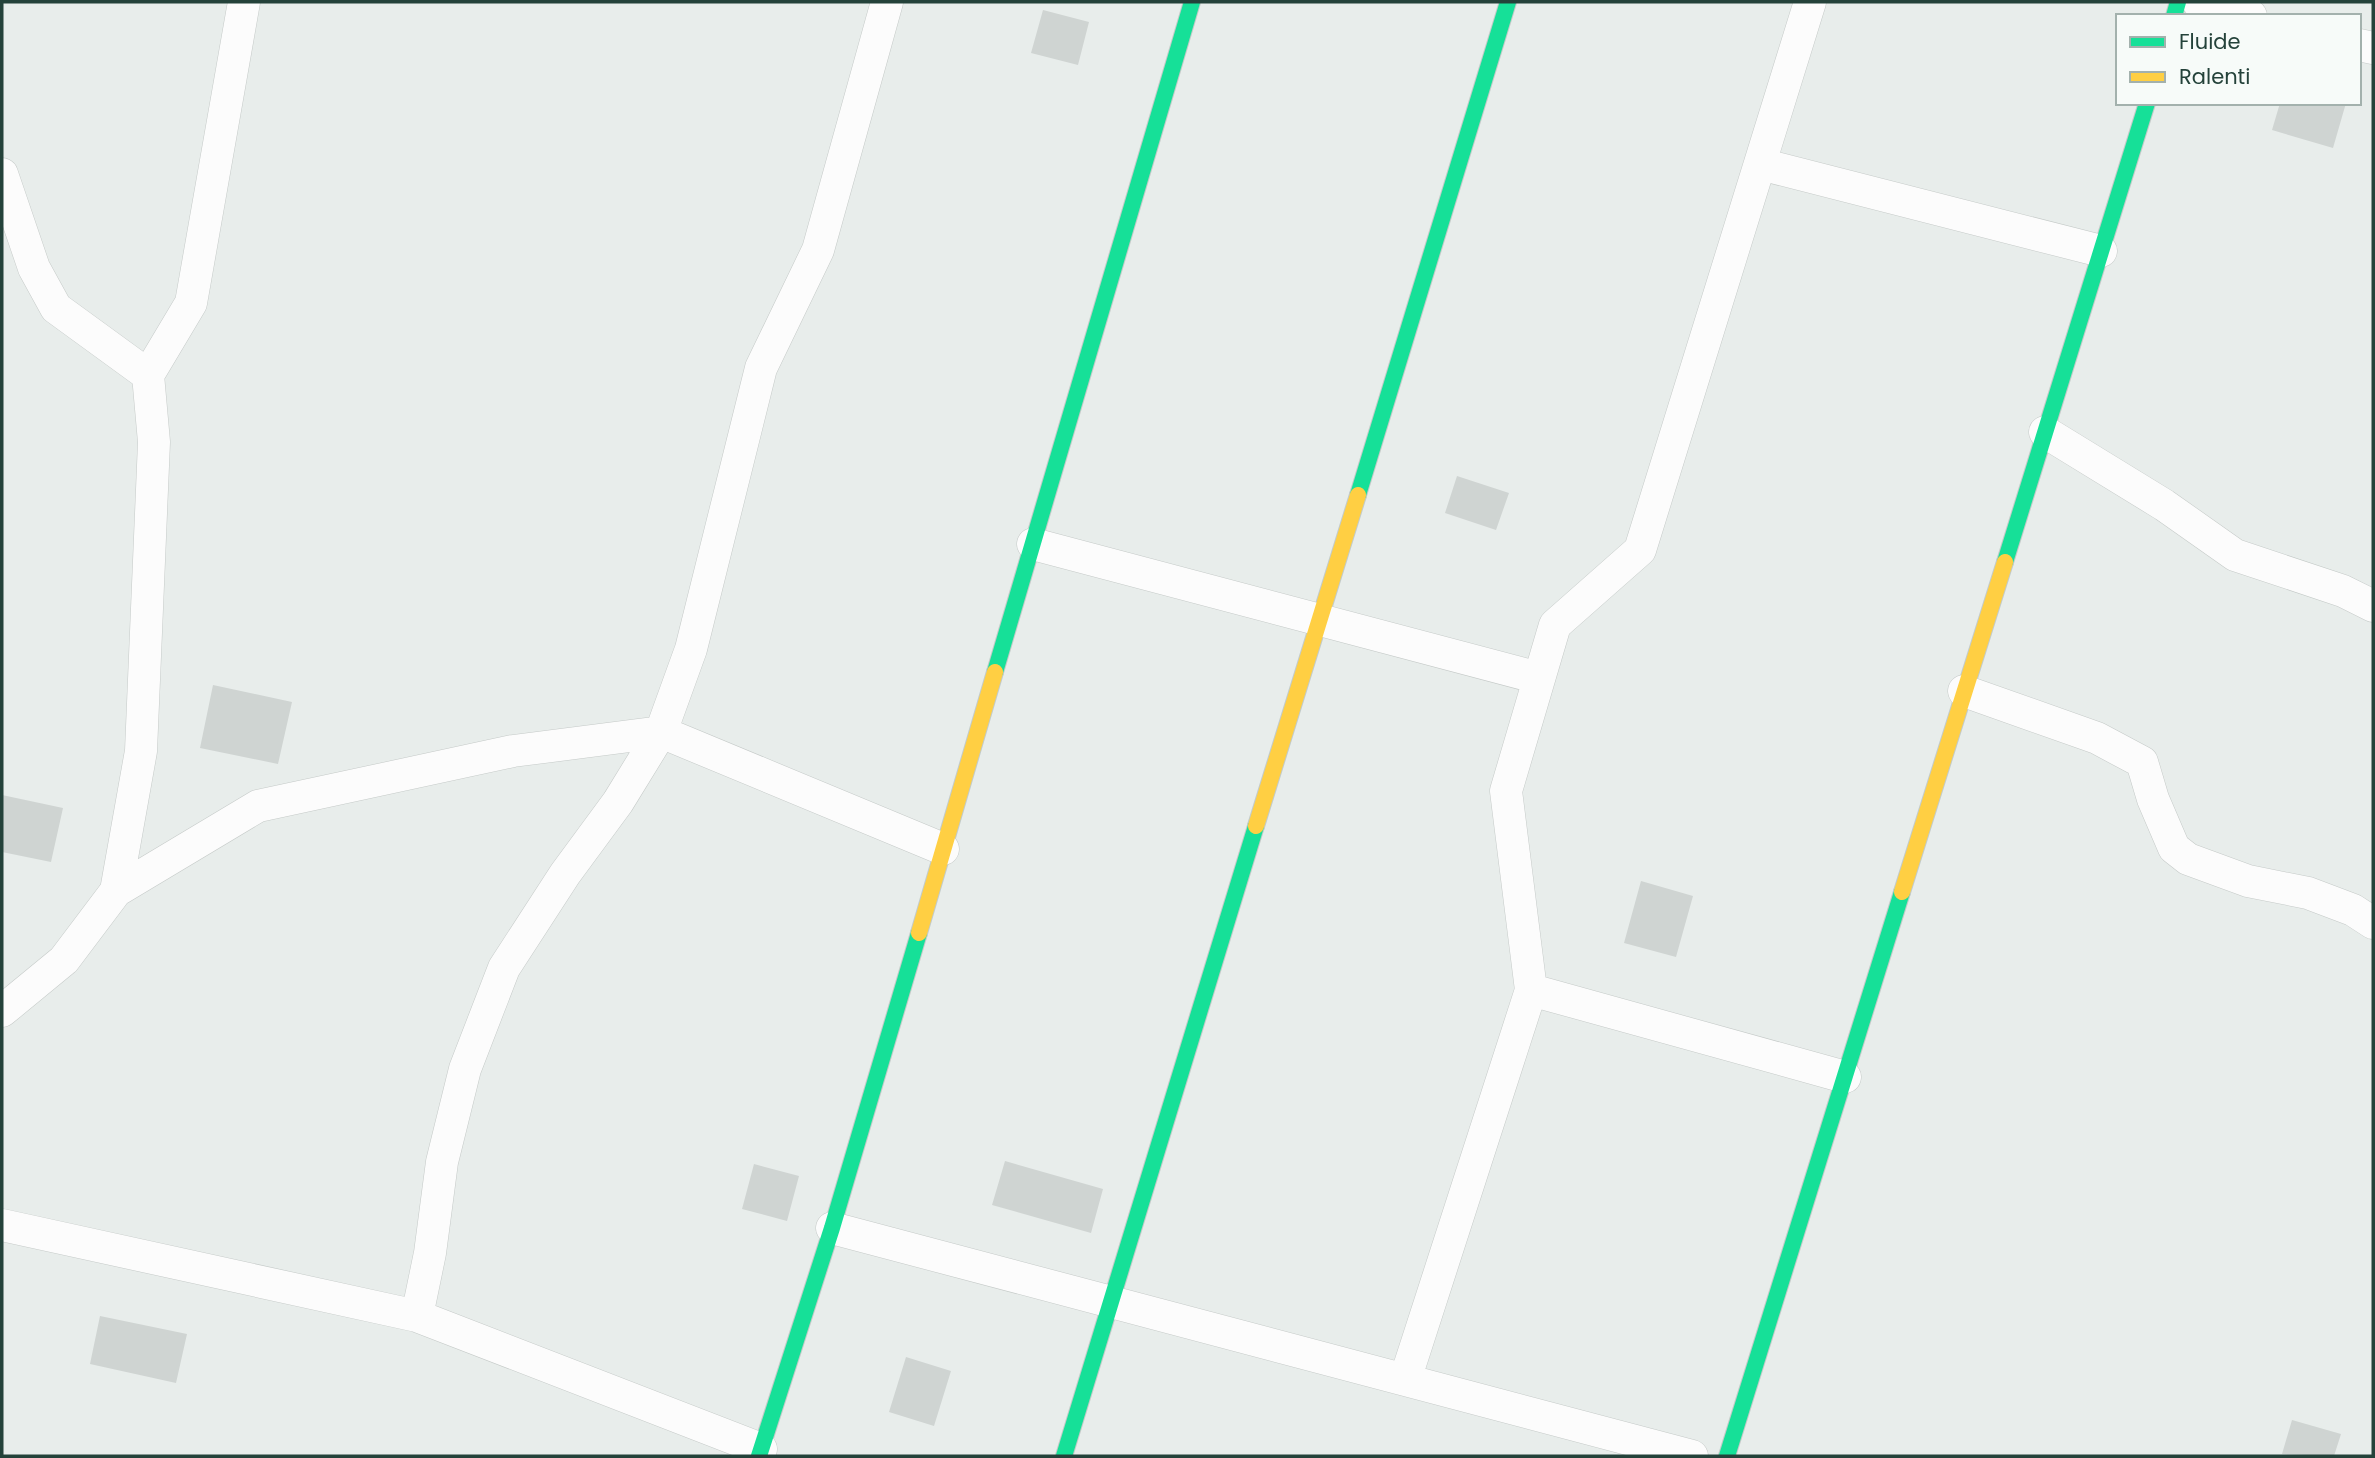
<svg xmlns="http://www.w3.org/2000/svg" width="2375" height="1458" font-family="Poppins,sans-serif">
<rect width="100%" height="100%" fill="#e8edeb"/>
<path fill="#cfd4d2" d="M1043,10L1089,22L1078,65L1031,53Z
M2280,103H2346L2333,148L2272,130Z
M1457,476L1509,493L1496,530L1445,513Z
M213,685L292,702L278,764L200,748Z
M2,795L63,808L51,862L2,852Z
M1641,881L1693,896L1676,957L1624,943Z
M1005,1161L1103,1189L1091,1233L992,1205Z
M754,1164L799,1176L787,1221L742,1209Z
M100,1316L187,1334L176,1383L90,1364Z
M906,1357L951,1371L934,1426L889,1412Z
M2292,1420L2341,1434L2334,1456L2282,1454Z"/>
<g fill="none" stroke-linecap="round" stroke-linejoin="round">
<defs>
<path id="street" d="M2198,2L2251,16
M2359,45L2373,48
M1760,164L2101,251
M2,174L34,268L56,308L148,375
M2045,432L2164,505L2235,555L2343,591L2373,606
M1033,544L1539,678
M1964,691L2097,738L2142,762L2153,799L2174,848L2188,859L2248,881L2308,893L2353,910L2373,923
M116,891L141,751L154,442L148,375L191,303L244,2
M1531,990L1845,1077
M2,1011L64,960L116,891L258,806L513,751L661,732L943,849
M2,1225L417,1316L761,1449
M832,1228L1692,1456
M417,1316L430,1253L442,1162L465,1069L504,968L565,874L618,802L661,732L691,649L761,368L818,250L887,2
M1405,1380L1531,990L1506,791L1555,625L1640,550L1810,2"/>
<path id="fast" d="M2174,16L2178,2
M1358,495L1508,2
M2005,562L2147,103
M995,672L1192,2
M759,1456L832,1228L919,933
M1064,1456L1256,826
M1727,1456L1902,892"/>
<path id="slow" d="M1256,826L1358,495
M1902,892L2005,562
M919,933L995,672"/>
</defs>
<use href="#street" stroke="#c5cac8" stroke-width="33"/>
<use href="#fast" stroke="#c3cbc8" stroke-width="18"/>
<use href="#slow" stroke="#c3cbc8" stroke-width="18"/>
<use href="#street" stroke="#fcfcfc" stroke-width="32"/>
<use href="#fast" stroke="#16e098" stroke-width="16"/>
<use href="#slow" stroke="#ffcf43" stroke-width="16"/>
</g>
<rect width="2375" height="1458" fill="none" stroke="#24423a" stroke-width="7"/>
<rect x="2116" y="14" width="245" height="91" fill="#f7fbf9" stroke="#a3b1ad" stroke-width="2"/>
<rect x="2130" y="37" width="35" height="10" fill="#16e098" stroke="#a3b1ad" stroke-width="2"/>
<text x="2179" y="49" font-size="21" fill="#24423a">Fluide</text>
<rect x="2130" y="72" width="35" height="10" fill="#ffcf43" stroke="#a3b1ad" stroke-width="2"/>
<text x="2179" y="84" font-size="21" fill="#24423a">Ralenti</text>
</svg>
